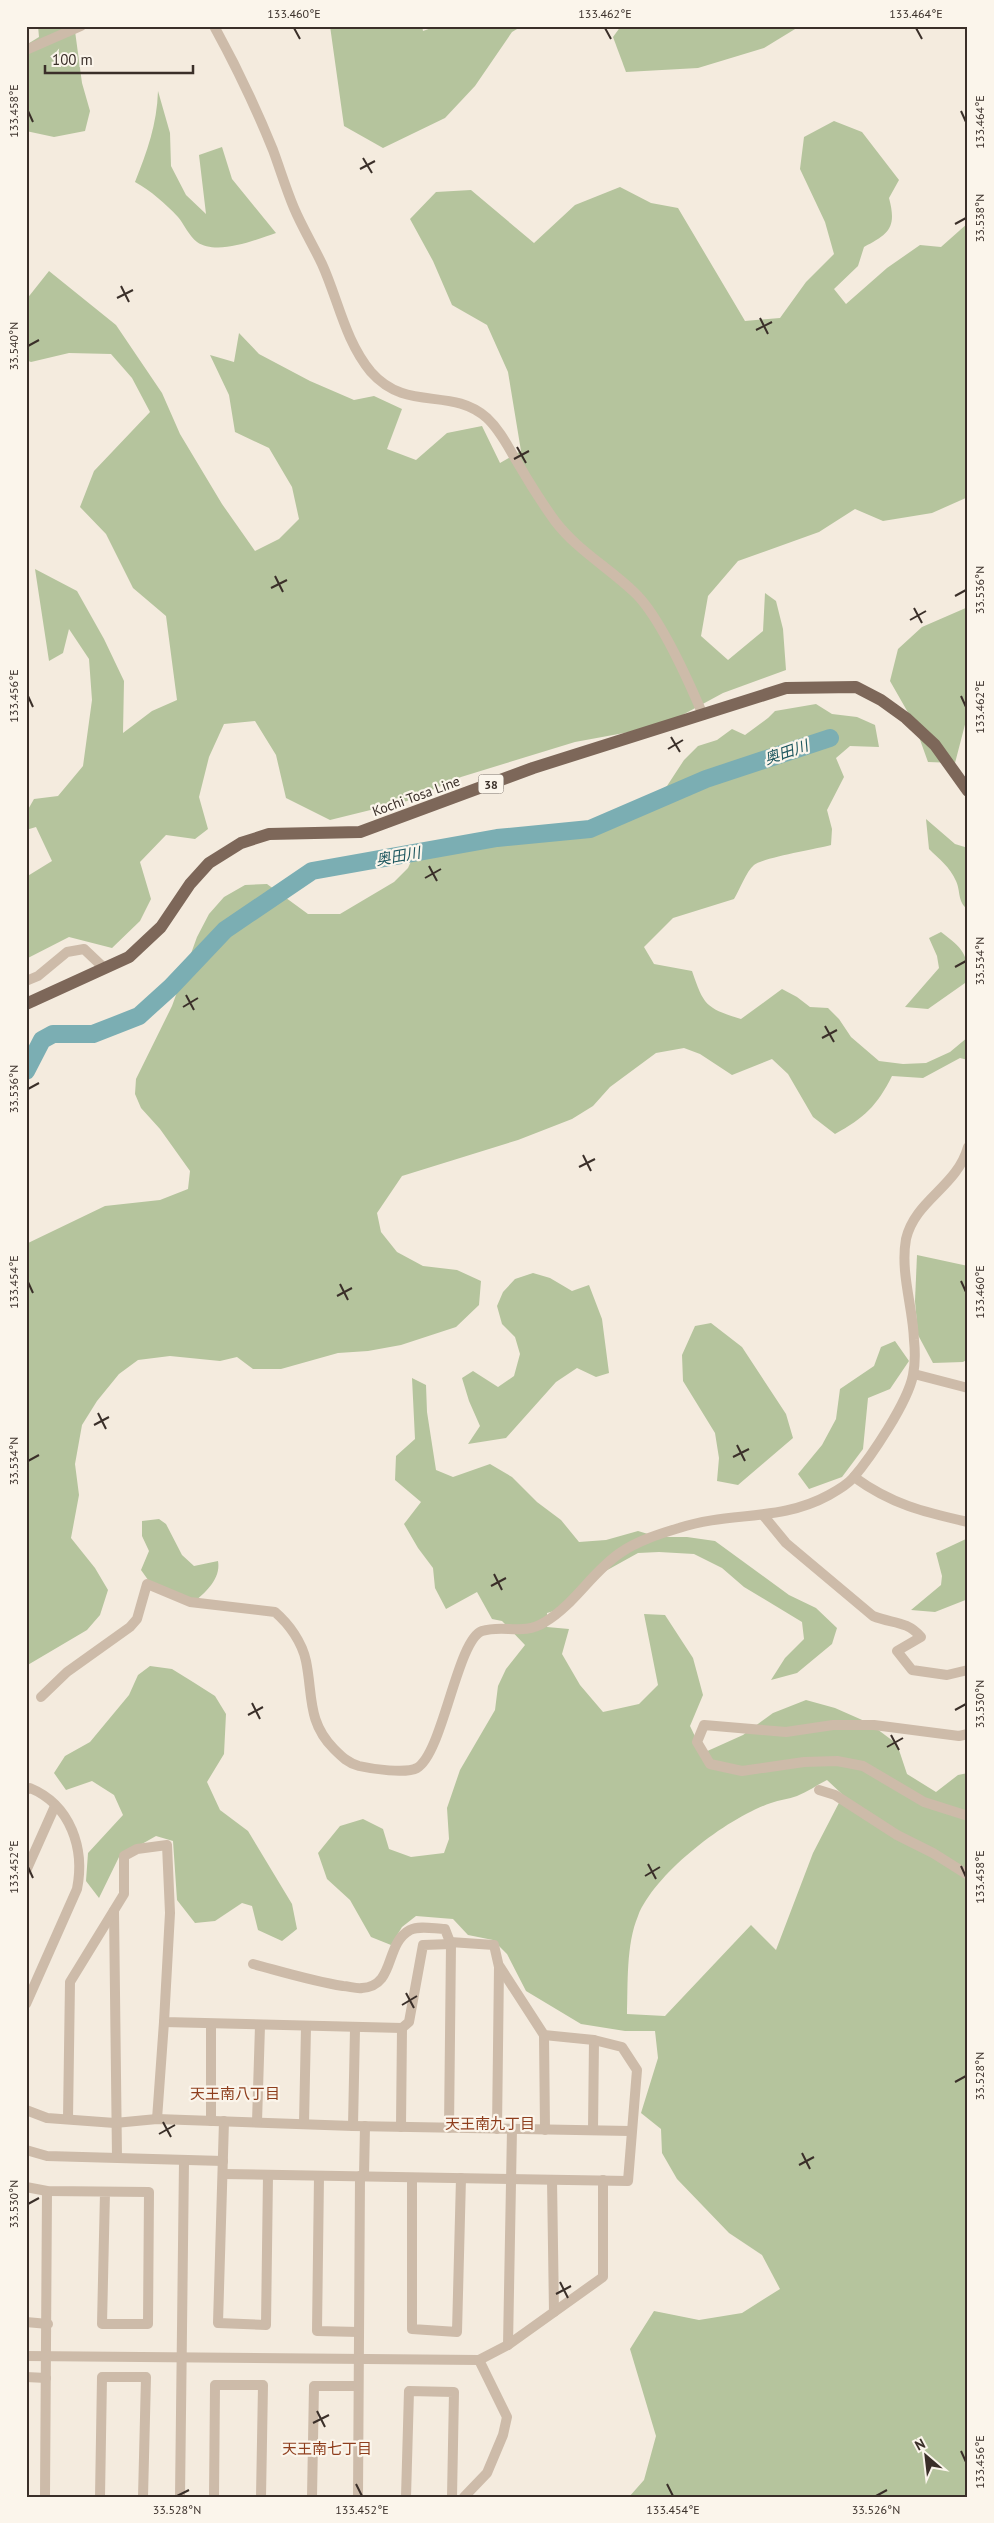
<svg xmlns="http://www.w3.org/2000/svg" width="994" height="2523" viewBox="0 0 994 2523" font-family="'PT Sans','Noto Sans JP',sans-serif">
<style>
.green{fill:#b5c49d;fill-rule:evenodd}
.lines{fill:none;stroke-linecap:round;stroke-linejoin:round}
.river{stroke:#7baeb3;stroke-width:18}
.street{stroke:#cdbba9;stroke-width:10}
.primary{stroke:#7d6759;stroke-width:12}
.ticks{fill:none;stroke:#3a2f29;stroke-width:2}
.labels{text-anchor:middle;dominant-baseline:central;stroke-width:4.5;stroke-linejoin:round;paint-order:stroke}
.shield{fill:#fbf5eb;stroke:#746a63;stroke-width:1}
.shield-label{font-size:12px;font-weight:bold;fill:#3a2f29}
.street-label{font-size:14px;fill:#3a2f29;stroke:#fbf5eb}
.water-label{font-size:15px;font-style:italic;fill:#1c565e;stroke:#fbf5eb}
.neighbourhood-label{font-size:15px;fill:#8e3e1d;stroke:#fbf5eb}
.neatline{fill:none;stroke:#3a2f29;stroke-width:2}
.ticks-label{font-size:12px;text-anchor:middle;fill:#3a2f29}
</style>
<rect width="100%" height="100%" fill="#f4ebde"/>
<g class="green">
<path d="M38 26H84L75 31 82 83 90 111 85 131 54 137 26 131V45L39 37Z"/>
<path d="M330 26H422L423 31 437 26H522L512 32 475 86 445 118 383 148 344 126Z"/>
<path d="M621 26H800L764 48 698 68 626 72 613 37Z"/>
<path d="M158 91 170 133 171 166 186 195 206 214 199 155 222 147 232 179 276 233C255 240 217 256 197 242 189 236 184 224 178 217 165 203 151 191 135 182 147 152 157 124 158 91Z"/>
<path d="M834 121 862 132 899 180 889 198C897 228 889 234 864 247L858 266 834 289 846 304 887 268 920 245 941 247 968 223V497L932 513 883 521 855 509 819 532 738 561 708 596 701 636 728 660 763 631 765 593 776 601 783 629 786 670 723 693 662 726 575 742 461 777 407 801 330 820 286 798 276 755 255 721 224 724 209 757 199 797 208 829 195 839 166 835 140 862 151 899 140 921 112 948 69 937 26 959V877L52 861 36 827 26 830V813L34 799 58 796 83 766 92 700 89 659 69 629 63 653 49 661 35 569 77 591 104 639 124 681 123 733 152 711 177 700 166 616 133 588 106 534 80 507 94 471 150 412 132 378 111 354 69 353 31 362 26 360V300L49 271 116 325 162 393 180 434 222 504 255 551 279 539 299 519 292 487 269 448 235 432 229 395 210 355 234 362 239 333 259 354 310 381 354 400 374 396 402 409 387 449 416 460 447 433 482 426 500 463 521 451 508 372 487 325 452 305 433 261 410 219 436 192 471 190 534 243 575 205 620 187 651 203 678 208 745 321 780 318 806 282 834 254 825 222 800 169 804 137Z"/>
<path d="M968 607V713L955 763 928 762 914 723 890 681 898 649 922 627Z"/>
<path d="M816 704 832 714 857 717 875 725 879 747 850 746 836 758 844 777 827 810 832 829 831 845C816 849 762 858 754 865 746 872 740 889 734 899L673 918 644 947 654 964 692 971C704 1006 706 1008 741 1019L782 989 797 997 810 1007 828 1008 839 1019 851 1037 879 1061 903 1064 926 1063 950 1052 968 1037V1060L960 1058 923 1078 892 1076C877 1106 864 1118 835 1134L813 1117 788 1074 772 1059 732 1075 700 1054 684 1048 656 1053 610 1087 593 1106 572 1119 518 1140 402 1176 377 1213 381 1232 397 1252 423 1266 457 1270 481 1281 479 1305 456 1327 401 1345 368 1351 338 1353 281 1369H253L237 1357 220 1361 170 1356 138 1360 119 1374 97 1401 82 1425 75 1464 79 1495 71 1538 95 1568 108 1590 100 1615 87 1630 26 1666V1244L105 1206 160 1200 188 1189 190 1171 160 1129 141 1108 135 1094 136 1079 172 1006 197 937 209 914 224 897 245 885 267 884 308 914H340L394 882 408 868 418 846 456 844 511 836 570 835 613 821 667 786 684 760 698 746 717 740 732 729 745 735 768 718 775 711Z"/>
<path d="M926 819 955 844 968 848V910C957 901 961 892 956 881 950 867 939 859 929 849Z"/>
<path d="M941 932C961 947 972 956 965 983L928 1009 905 1007 939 968 937 956 929 938Z"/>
<path d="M917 1255 968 1266V1359L963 1362 933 1363 918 1335 915 1301Z"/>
<path d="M533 1273 550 1278 572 1291 589 1285 602 1319 609 1373 596 1377 577 1368 556 1382 506 1438 468 1444 480 1426 469 1401 462 1378 473 1371 498 1387 514 1376 520 1354 515 1337 502 1324 497 1306 503 1292 515 1279Z"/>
<path d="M711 1323 742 1347 786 1414 793 1438 738 1485 717 1481 719 1458 715 1433 683 1381 682 1355 695 1326Z"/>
<path d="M895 1341 909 1361 890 1389 868 1398 863 1449 842 1477 809 1489 798 1474 822 1445 836 1419 840 1389 874 1366 881 1347Z"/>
<path d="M412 1378 426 1385 427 1412 436 1470 453 1477 490 1464 512 1477 537 1502 561 1520 579 1542 606 1540 638 1531 658 1537H687L715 1541 789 1595 816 1608 837 1628 832 1644 797 1673 771 1680 785 1658 804 1639 802 1622 744 1587 722 1568 694 1554 659 1552 638 1553 593 1578 571 1606 547 1613V1627L569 1629 562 1654 580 1685 603 1712 639 1704 658 1685 644 1614 665 1615 693 1658 703 1695 690 1726 703 1753 743 1735 773 1713 806 1700 835 1708 869 1723 897 1744 907 1774 936 1792 958 1775 968 1773V2497H629L644 2480 656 2436 630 2349 654 2311 699 2320 742 2313 780 2289 762 2255 729 2233 677 2179 662 2153 661 2129 641 2113 658 2058 655 2031H625L581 2024 526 1991 507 1954 493 1940 468 1935 453 1919 416 1916 402 1927 391 1945 371 1937 350 1900 327 1879 318 1853 340 1826 363 1819 383 1829 389 1849 411 1857 444 1853 449 1839 447 1808 460 1770 495 1710 498 1686 506 1669 525 1645 502 1621 492 1619 477 1592 446 1609 435 1588 433 1568 418 1548 404 1524 421 1502 395 1480 396 1456 415 1439ZM827 1780 843 1795 813 1853 776 1950 751 1925 665 2016 627 2014C628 1985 626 1944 638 1916 655 1873 727 1818 771 1803 779 1800 789 1799 797 1796 807 1792 817 1785 827 1780Z"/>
<path d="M159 1519 166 1524 182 1555 194 1566 218 1561C221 1579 206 1592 193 1603L151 1584 141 1570 149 1551 142 1536V1521Z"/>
<path d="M968 1538V1599L935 1612 911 1610 941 1585 942 1576 936 1553Z"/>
<path d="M150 1666 172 1669 193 1682 215 1696 226 1714 224 1754 207 1782 220 1810 248 1831 292 1904 297 1929 282 1941 258 1930 252 1906 242 1903 215 1921 195 1923 177 1900 173 1841 156 1836 119 1857 99 1898 86 1881 88 1853 123 1815 114 1795 92 1781 66 1790 54 1773 65 1756 90 1742 129 1695 138 1675Z"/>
</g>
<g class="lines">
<path class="river" d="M26 1071 42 1040 53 1034H93L139 1016 171 987 225 930 312 871 497 838 590 829 706 779 830 738"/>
<g class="street">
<path d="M214 26C236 66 256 108 273 150 280 169 286 189 294 208 302 227 313 245 322 264 338 299 345 341 371 372 407 413 451 386 487 418 501 431 509 449 519 465 530 484 542 503 555 521 576 549 609 568 634 592 659 615 689 682 703 715"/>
<path d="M26 50 81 26"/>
<path d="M26 981 38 976 67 952 84 949 103 967"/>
<path d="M914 1374 968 1388"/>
<path d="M854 1477C891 1504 923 1512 968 1522"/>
<path d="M763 1515 786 1543 873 1616C893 1624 906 1620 921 1637L897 1651 912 1670 947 1675 968 1670"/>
<path d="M41 1697 67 1672 130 1627 137 1619 147 1584 190 1602 275 1612C289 1624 302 1642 306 1661 313 1695 307 1722 334 1749 342 1757 348 1763 359 1766 372 1769 406 1774 417 1768 443 1753 457 1640 482 1631 504 1624 523 1636 545 1622 574 1605 592 1572 620 1553 637 1541 659 1534 679 1528 731 1511 780 1522 829 1495 838 1490 847 1485 853 1478 871 1457 908 1402 913 1375 915 1365 915 1350 914 1340 913 1307 900 1273 906 1239 915 1200 957 1187 968 1147"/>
<path d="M968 1734 959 1736 874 1725H833L786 1732 704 1725 697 1742 710 1764 742 1771 804 1762 837 1761 863 1766 924 1802 968 1816"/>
<path d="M26 1790 30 1788C71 1805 85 1849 77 1889L26 2004"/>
<path d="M819 1790 835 1795 897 1835 933 1853 968 1875"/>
<path d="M26 1871 55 1806"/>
<path d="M114 1911 117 2157"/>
<path d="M253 1964C283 1972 312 1981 343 1986 349 1986 356 1989 362 1988 396 1986 384 1944 410 1930 420 1925 435 1929 445 1929L450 1942"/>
<path d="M211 2024V2121"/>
<path d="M544 2035 545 2130"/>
<path d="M26 2110 47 2118 115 2123 157 2119 353 2126 630 2131"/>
<path d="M68 2119 70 1982 124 1894V1856L137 1849 167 1845 170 1913 164 2022 402 2028 409 2022 423 1945 451 1944 450 1942 494 1945 499 1967 497 2129"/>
<path d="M157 2119 164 2022"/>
<path d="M224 2121 218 2323 266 2325 268 2175"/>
<path d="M257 2122 260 2026"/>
<path d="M304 2124 306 2027"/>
<path d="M353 2126 355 2029"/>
<path d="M401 2127 402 2028"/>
<path d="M449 2128 451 1944"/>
<path d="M593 2130 594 2040"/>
<path d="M26 2150 47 2156 223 2161"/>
<path d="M223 2174 628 2181 637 2070 622 2047 594 2040 544 2035 500 1967"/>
<path d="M319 2176 317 2331 359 2332"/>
<path d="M364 2176 365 2126"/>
<path d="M412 2178V2329L457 2332 461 2178"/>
<path d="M552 2180 554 2312"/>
<path d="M26 2187 47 2191 149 2192 148 2324H102L105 2192"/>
<path d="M26 2322 48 2324"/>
<path d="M508 2345 512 2129"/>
<path d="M26 2356 479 2360 508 2345 603 2277V2180"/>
<path d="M26 2377 46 2378"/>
<path d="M45 2497 47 2191"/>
<path d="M100 2497 102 2377H146L143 2497"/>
<path d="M180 2497 184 2161"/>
<path d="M214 2497 215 2385H263L261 2497"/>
<path d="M312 2497 314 2386H358"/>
<path d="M358 2497 360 2176"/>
<path d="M406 2497 409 2391 454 2392 452 2497"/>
<path d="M464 2497 487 2473 503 2435 507 2417 479 2360"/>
</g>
<path class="primary" d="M26 1004 129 957 161 927 190 884 209 863 241 843 269 834 360 832 533 768 786 688 856 687 881 700 906 718 935 745 968 791"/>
</g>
<path class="ticks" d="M294 28 300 39M605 28 611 39M916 28 922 39M28 111 33 122M961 111 966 122M363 158 372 173M360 169 375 161M955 224 966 218M121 286 129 302M117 298 133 290M760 318 768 334M756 330 772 322M28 346 39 340M517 447 526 463M514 459 529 451M275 576 283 592M271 588 287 580M955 596 966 590M914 608 922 623M910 620 926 611M28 696 33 707M961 696 966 707M671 737 680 752M668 749 683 740M429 866 437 881M425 878 441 869M955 967 966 961M186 995 194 1010M183 1007 198 998M825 1026 834 1042M822 1038 837 1030M28 1089 39 1083M583 1155 591 1171M579 1167 595 1159M961 1281 966 1292M28 1282 33 1293M340 1284 348 1300M337 1296 352 1288M98 1413 106 1429M94 1425 109 1417M737 1445 745 1461M733 1457 749 1449M28 1461 39 1455M494 1574 502 1590M491 1586 506 1578M252 1703 260 1719M955 1710 966 1704M248 1715 263 1707M891 1735 899 1750M887 1747 903 1738M648 1864 656 1879M961 1866 966 1877M28 1867 33 1878M645 1876 660 1867M406 1993 414 2008M402 2005 417 1996M955 2082 966 2076M163 2122 171 2137M159 2134 175 2125M802 2153 810 2169M799 2165 814 2157M28 2204 39 2198M560 2282 568 2298M556 2294 571 2286M317 2411 325 2427M313 2423 329 2415M961 2451 966 2462M356 2484 362 2496M667 2484 673 2496M177 2496 189 2490M876 2496 887 2490"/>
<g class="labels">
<rect class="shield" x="478.5" y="774.5" width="25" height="19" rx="4"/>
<g class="shield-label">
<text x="491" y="784">38</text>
</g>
<g class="street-label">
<text transform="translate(416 796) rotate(-20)">Kochi Tosa Line</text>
</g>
<g class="water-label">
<text transform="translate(786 752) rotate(-19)">奥田川</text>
<text transform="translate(398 856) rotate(-10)">奥田川</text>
</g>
<g class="neighbourhood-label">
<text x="235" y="2093">天王南八丁目</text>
<text x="490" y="2123">天王南九丁目</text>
<text x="327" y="2448">天王南七丁目</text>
</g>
</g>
<rect width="994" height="2523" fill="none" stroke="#fbf5eb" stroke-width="55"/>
<g transform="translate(926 2456) rotate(332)" stroke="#fbf5eb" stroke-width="4" paint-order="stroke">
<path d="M0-4L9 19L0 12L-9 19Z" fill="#3a2f29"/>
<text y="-8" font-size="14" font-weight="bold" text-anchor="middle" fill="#3a2f29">N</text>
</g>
<path d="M45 65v8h148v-8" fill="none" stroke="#3a2f29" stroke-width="2.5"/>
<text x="52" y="65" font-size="15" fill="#3a2f29" stroke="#fbf5eb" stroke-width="4" paint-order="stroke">100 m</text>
<rect x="28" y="28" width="938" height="2468" class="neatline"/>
<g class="ticks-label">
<text x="294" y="18">133.460°E</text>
<text x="605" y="18">133.462°E</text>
<text x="916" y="18">133.464°E</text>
<text transform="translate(14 111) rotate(-90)" y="4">133.458°E</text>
<text transform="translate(980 122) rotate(-90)" y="4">133.464°E</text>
<text transform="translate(980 218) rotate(-90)" y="4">33.538°N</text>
<text transform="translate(14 346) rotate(-90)" y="4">33.540°N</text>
<text transform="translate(980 590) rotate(-90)" y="4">33.536°N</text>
<text transform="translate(14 696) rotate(-90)" y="4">133.456°E</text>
<text transform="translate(980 707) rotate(-90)" y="4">133.462°E</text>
<text transform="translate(980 961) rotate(-90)" y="4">33.534°N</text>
<text transform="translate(14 1089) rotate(-90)" y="4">33.536°N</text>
<text transform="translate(14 1282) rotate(-90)" y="4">133.454°E</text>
<text transform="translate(980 1292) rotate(-90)" y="4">133.460°E</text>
<text transform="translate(14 1461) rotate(-90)" y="4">33.534°N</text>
<text transform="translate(980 1704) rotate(-90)" y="4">33.530°N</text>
<text transform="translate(14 1867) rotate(-90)" y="4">133.452°E</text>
<text transform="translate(980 1877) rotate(-90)" y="4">133.458°E</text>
<text transform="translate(980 2076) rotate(-90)" y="4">33.528°N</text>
<text transform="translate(14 2204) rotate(-90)" y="4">33.530°N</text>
<text transform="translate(980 2462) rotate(-90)" y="4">133.456°E</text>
<text x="177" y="2514">33.528°N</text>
<text x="362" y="2514">133.452°E</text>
<text x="673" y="2514">133.454°E</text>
<text x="876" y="2514">33.526°N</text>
</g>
</svg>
